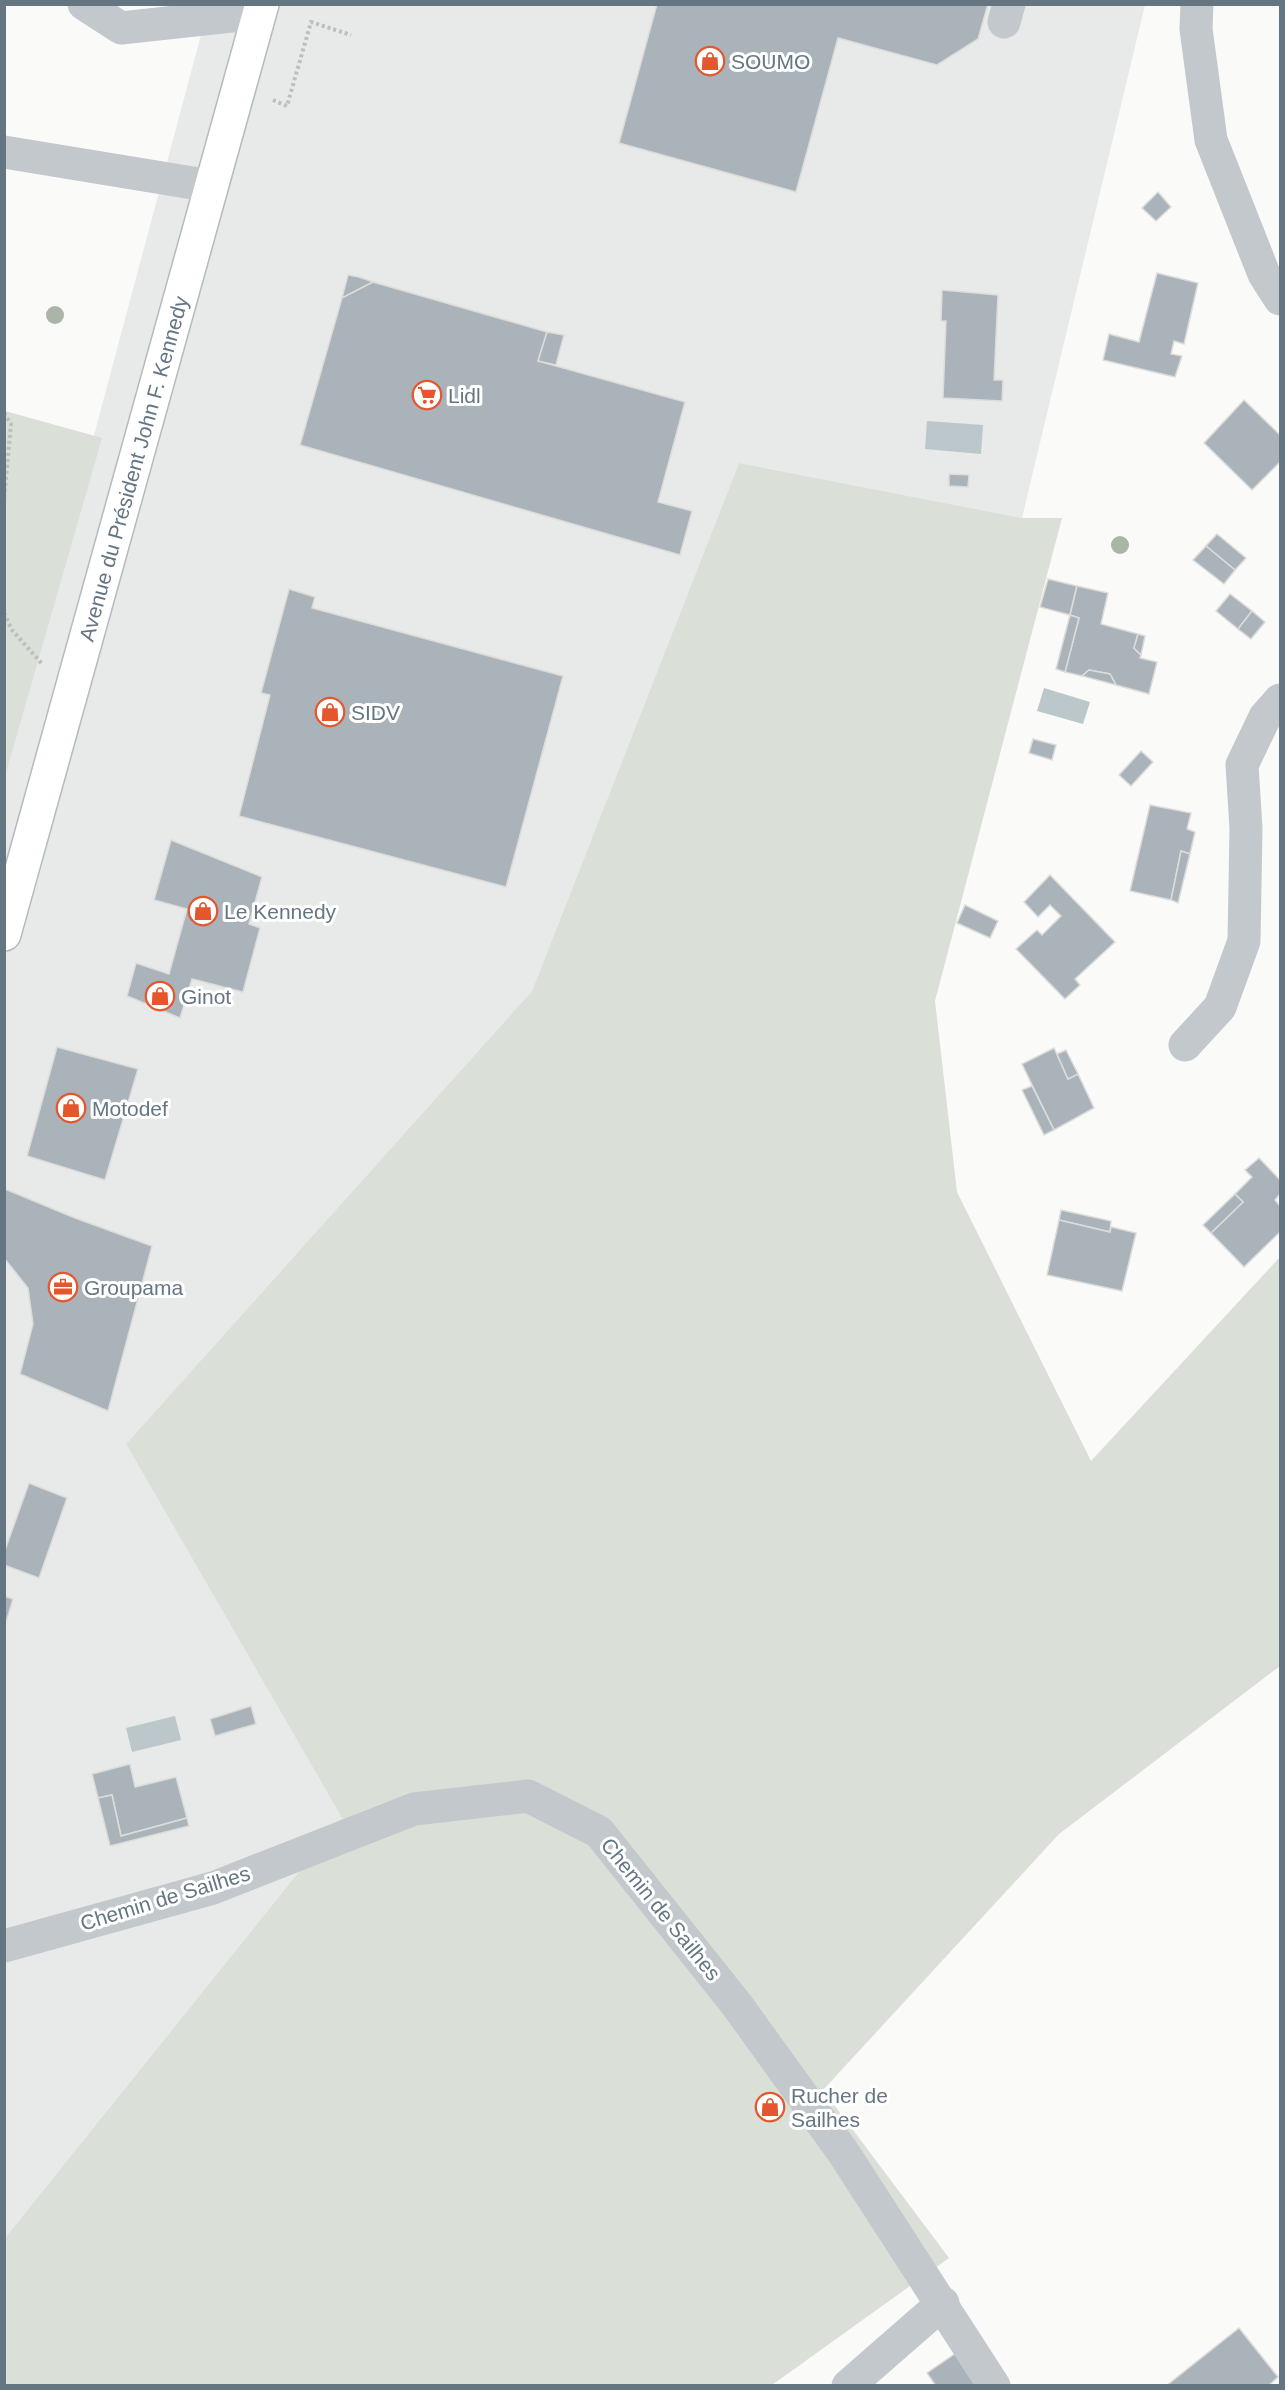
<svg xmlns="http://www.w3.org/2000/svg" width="1285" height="2390" viewBox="0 0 1285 2390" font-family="Arial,sans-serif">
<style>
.built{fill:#e8e9e9}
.green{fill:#dadfd7}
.water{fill:#bbc7cb}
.building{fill:#aab3b9;stroke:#dcdcda;stroke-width:1.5}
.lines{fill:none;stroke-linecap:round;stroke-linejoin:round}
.major-casing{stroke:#b5babe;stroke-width:36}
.path{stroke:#bbbfc2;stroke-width:4;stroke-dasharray:3 3;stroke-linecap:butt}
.minor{stroke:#c3c8cc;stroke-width:33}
.major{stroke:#fff;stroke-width:33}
.tree{fill:#aab4a7}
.labels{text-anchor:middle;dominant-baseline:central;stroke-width:6;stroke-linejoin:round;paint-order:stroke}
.poi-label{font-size:21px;fill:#657683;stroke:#fff;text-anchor:start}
.street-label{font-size:21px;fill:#657683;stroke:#fff}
</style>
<rect width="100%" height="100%" fill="#fafaf8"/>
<path class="built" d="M209 5H1145L1022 518 739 463 532 991 126 1444 342 1818 5 2238V768Z"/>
<g class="green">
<path d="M5 411 102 438 5 776 4 411Z"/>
<path d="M739 463 1022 518H1062L935 1001 957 1192 1091 1461 1280 1257V1666L1059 1834 823 2090 949 2258 772 2385 5 2386V2238L342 1818 126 1444 532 991Z"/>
</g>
<g class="water">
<path d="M927 421 983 425 981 454 925 449Z"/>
<path d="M1044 688 1090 702 1083 724 1037 711Z"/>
<path d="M175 1716 181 1740 132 1752 126 1728Z"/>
</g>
<g class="building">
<path d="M657 4H988L978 39 937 65 838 38 796 192 619 143Z"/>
<path d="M1158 192 1171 207 1156 221 1142 208Z"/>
<path d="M1157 273 1198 283 1184 344 1174 341 1171 354 1182 356 1175 377 1103 360 1109 334 1139 342Z"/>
<path d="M348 275 359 277 373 282 342 298Z"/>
<path d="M373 282 547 332 538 361 685 402 658 502 692 511 680 555 300 445 342 298Z"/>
<path d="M942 290 998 295 994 380H1003L1002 401 943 398 946 321H941Z"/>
<path d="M547 332 564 335 556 365 538 361Z"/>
<path d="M1244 400 1280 435V462L1252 490 1204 443Z"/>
<path d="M949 474 969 475 968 487 949 486Z"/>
<path d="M1217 534 1246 558 1235 570 1206 546Z"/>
<path d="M1206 546 1235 570 1224 584 1193 560Z"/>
<path d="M1048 579 1077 586 1070 615 1040 607Z"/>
<path d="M1077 586 1108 593 1101 624 1138 634 1134 648 1141 655 1140 658 1157 662 1149 694 1116 685 1110 674 1089 670 1082 676 1065 672 1079 618 1070 615Z"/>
<path d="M289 589 315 597 312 608 563 676 506 887 239 816 270 695 261 693Z"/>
<path d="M1230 594 1252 611 1238 629 1216 611Z"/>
<path d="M1252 611 1265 622 1251 639 1238 629Z"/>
<path d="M1070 615 1079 618 1065 672 1056 669Z"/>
<path d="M1138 634 1145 636 1141 655 1134 648Z"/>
<path d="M1089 670 1110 674 1116 685 1082 676Z"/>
<path d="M1033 739 1056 745 1052 760 1029 753Z"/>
<path d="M1141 751 1153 762 1131 786 1119 775Z"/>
<path d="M1150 805 1191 813 1187 829 1195 832 1190 854 1181 851 1171 900 1130 891Z"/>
<path d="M171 840 262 877 249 924 260 928 243 992 192 979 180 1018 127 996 136 963 169 974 187 909 154 900Z"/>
<path d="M1181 851 1190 854 1178 903 1171 900Z"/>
<path d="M1050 875 1115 942 1075 979 1080 985 1065 999 1016 949 1037 930 1042 935 1061 916 1050 905 1038 917 1024 902Z"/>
<path d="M965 905 998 921 990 938 957 923Z"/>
<path d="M57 1047 138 1069 105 1180 27 1156Z"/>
<path d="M1054 1048 1068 1079 1078 1074 1094 1108 1054 1130 1022 1064Z"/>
<path d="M1066 1050 1078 1074 1068 1079 1057 1054Z"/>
<path d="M1032 1086 1054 1130 1044 1135 1022 1090Z"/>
<path d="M1259 1158 1280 1180V1194L1275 1200 1280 1206V1232L1244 1267 1211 1233 1243 1202 1235 1194 1252 1177 1245 1170Z"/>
<path d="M5 1189 75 1218 152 1246 108 1411 20 1374 33 1324 28 1288 4 1258Z"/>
<path d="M1235 1194 1243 1202 1211 1233 1203 1225Z"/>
<path d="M1061 1210 1111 1221 1110 1232 1059 1220Z"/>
<path d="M1059 1220 1110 1232 1111 1227 1136 1233 1122 1291 1047 1275Z"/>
<path d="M29 1483 67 1498 39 1578 4 1565V1553Z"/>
<path d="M4 1596 13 1599 4 1629Z"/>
<path d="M251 1706 256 1724 215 1736 210 1719Z"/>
<path d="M130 1764 135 1787 176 1777 187 1818 121 1836 112 1795 98 1798 92 1774Z"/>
<path d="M112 1795 121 1836 187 1818 189 1826 110 1846 98 1798Z"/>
<path d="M1239 2328 1278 2377 1268 2386H1166Z"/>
<path d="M959 2351 981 2386H936L927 2373Z"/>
</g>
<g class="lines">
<g class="major-casing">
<g id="major">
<path id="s1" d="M4 934 262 4"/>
</g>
</g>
<g class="path">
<path d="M273 100 287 106 311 22 351 35"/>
<path d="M4 413 11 424 4 500"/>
<path d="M4 613 12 630 43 665"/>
</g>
<g class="minor">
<path d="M84 4 121 28 259 13"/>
<path d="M1197 4 1196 29 1211 140 1264 274 1280 299"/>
<path d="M1004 22 1009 4"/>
<path d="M4 152 211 186"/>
<path d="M1185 1045 1220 1007 1244 941 1246 828 1242 765 1265 717 1280 700"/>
<path d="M4 1946 213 1888 414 1809 528 1796 599 1832 737 2005 843 2152 994 2386"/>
<path d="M848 2386 943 2303"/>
</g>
<use href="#major" class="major"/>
</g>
<g class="tree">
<circle cx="55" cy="315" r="9"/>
<circle cx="1120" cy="545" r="9"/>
</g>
<defs>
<g id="shop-ring" transform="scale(1.5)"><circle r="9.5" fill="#fff" stroke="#e4572e" stroke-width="1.5"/><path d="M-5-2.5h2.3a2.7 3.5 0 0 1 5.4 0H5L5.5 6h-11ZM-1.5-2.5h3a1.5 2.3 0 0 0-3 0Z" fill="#e4572e"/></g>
<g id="supermarket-ring" transform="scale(1.5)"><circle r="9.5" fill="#fff" stroke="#e4572e" stroke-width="1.5"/><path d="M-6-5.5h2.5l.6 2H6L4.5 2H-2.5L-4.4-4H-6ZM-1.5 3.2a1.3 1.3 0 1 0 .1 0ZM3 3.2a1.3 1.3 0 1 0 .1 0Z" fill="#e4572e"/></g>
<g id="office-ring" transform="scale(1.5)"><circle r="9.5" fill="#fff" stroke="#e4572e" stroke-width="1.5"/><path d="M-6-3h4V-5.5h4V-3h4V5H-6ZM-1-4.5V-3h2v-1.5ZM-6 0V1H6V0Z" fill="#e4572e"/></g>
</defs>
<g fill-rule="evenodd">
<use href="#shop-ring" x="710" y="61"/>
<use href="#supermarket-ring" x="427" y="395"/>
<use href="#shop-ring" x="330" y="712"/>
<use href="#shop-ring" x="203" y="911"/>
<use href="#shop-ring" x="160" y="996"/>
<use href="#shop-ring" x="71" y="1108"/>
<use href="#office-ring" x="63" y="1287"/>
<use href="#shop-ring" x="770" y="2107"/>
</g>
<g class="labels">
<g class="poi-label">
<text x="731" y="61">SOUMO</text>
<text x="448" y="395">Lidl</text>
<text x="351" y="712">SIDV</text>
<text x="224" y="911">Le Kennedy</text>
<text x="181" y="996">Ginot</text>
<text x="92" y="1108">Motodef</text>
<text x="84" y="1287">Groupama</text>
<text x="791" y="2095">Rucher de<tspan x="791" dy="24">Sailhes</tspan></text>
</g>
<g class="street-label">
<text stroke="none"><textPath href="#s1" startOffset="483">Avenue du Président John F. Kennedy</textPath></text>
<text transform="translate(165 1898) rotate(-17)">Chemin de Sailhes</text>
<text transform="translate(661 1909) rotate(51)">Chemin de Sailhes</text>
</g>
</g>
<rect width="1285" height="2390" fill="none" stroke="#657683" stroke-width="12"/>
</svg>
